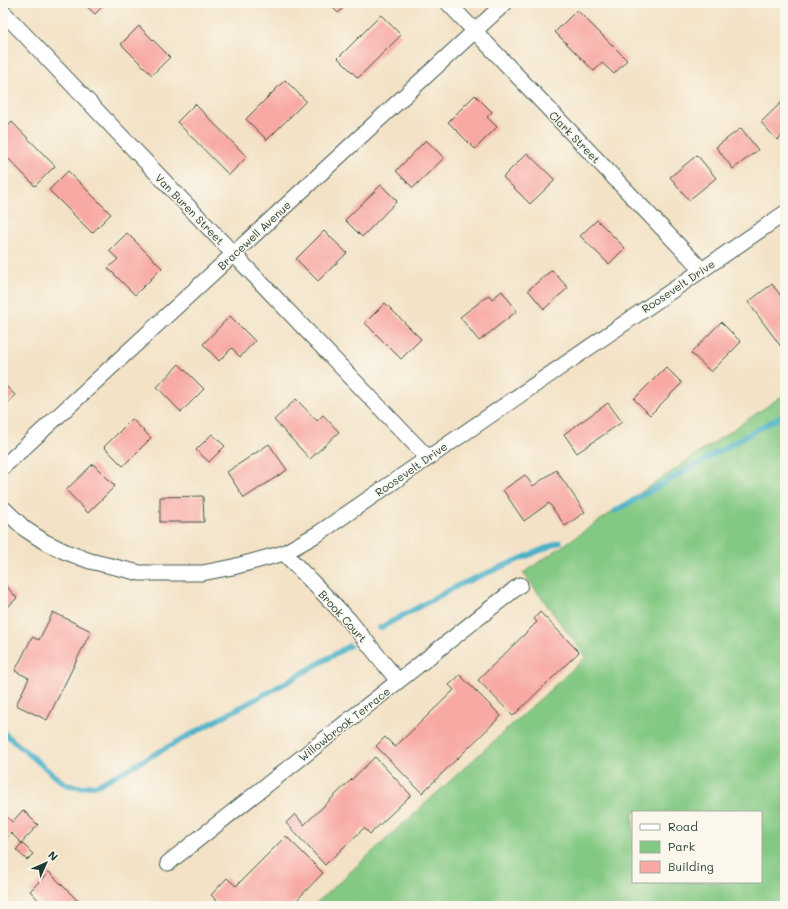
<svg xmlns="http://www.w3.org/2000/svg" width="788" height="909" viewBox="0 0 788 909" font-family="Mali,sans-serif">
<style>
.green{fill:#83c983;stroke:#51835c;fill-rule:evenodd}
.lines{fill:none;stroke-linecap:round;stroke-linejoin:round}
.stream{stroke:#49b1c7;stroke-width:5.5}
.building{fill:#f8a9a4}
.minor-casing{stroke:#3f564a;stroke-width:17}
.minor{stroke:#fff;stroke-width:15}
.labels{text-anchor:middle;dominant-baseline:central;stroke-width:3;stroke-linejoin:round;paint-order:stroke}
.street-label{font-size:11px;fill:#1f3d34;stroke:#fbf7ec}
</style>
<rect width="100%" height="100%" fill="#fbf7ec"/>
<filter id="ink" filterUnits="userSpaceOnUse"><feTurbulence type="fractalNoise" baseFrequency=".025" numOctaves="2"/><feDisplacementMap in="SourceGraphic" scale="8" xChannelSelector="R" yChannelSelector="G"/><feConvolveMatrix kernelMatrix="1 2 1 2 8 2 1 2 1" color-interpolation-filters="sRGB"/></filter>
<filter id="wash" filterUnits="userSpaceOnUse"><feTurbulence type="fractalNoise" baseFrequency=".012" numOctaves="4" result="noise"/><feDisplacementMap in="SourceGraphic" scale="16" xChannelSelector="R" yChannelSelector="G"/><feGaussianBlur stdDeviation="0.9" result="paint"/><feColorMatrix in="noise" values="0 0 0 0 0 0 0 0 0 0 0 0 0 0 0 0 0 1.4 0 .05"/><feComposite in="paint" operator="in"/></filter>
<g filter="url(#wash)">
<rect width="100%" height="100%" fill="#f3e2c6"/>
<path class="green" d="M785 394V906H313L586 657 523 573ZM633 812H761V882H633Z"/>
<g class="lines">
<g class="stream">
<path d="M615 511 785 414"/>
<path d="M380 628 459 585 560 542"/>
<path d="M3 732 57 778 67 785 81 787 98 785 287 682 349 646"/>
</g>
</g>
<g id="blocks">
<g class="building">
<path d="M83 3H106L95 14Z"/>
<path d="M328 3H348L338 13Z"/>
<path d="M577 10 627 60 614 74 602 63 594 71 555 32Z"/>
<path d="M381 15 401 35 358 78 338 58Z"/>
<path d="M139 26 170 57 152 75 121 44Z"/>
<path d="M285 80 306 101 267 140 246 119Z"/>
<path d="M475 95 492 112 487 117 497 127 475 149 448 122Z"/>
<path d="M785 99V133L777 140 761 122Z"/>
<path d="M195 104 247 157 229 175 177 122Z"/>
<path d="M12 122 55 166 35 186 3 153V131Z"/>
<path d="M741 128 758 150 733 169 716 147Z"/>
<path d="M426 140 444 158 413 188 396 171Z"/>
<path d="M527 153 555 180 530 204 503 177Z"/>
<path d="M697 155 716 178 689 200 670 177Z"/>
<path d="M68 171 111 214 92 233 49 190Z"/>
<path d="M381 185 397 201 362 237 345 220Z"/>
<path d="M597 220 625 248 609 264 580 236Z"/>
<path d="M324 231 347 253 318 281 296 259Z"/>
<path d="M127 233 162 268 135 295 108 268 118 259 109 251Z"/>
<path d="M552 270 568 288 544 309 528 290Z"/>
<path d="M772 284 785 301V315L784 316 785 318V352L748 302Z"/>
<path d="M502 291 517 311 479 341 460 317 489 295 492 299Z"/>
<path d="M385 303 421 339 401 359 365 323Z"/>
<path d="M230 316 255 341 240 357 232 348 219 361 203 344Z"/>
<path d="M721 322 741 342 711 372 691 353Z"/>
<path d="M179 364 204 389 181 412 157 387Z"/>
<path d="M666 367 682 383 650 415 634 399Z"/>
<path d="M3 383 15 395 3 408Z"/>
<path d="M296 399 317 421 323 415 339 432 310 459 274 420Z"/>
<path d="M608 403 622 422 577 453 564 434Z"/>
<path d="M132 419 151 438 123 466 104 447Z"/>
<path d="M212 434 225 446 209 462 196 450Z"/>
<path d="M269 444 287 470 244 498 227 472Z"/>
<path d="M93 464 115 486 88 513 66 490Z"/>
<path d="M556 470 585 512 565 526 549 503 524 521 503 490 525 475 533 486Z"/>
<path d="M203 496 204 522H160V497Z"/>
<path d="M3 583 17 598 3 611Z"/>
<path d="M53 612 91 631 47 720 16 705 29 678 15 671 32 637 39 640Z"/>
<path d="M540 612 579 652 513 716 478 680 537 622 534 619Z"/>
<path d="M460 675 501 716 422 793 376 746 385 737 395 747 454 690 449 685Z"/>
<path d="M375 757 411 795 370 834 364 828 325 865 286 823 295 814 304 825Z"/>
<path d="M23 810 38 825 21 843 11 833 3 842V813L12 822Z"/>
<path d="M286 836 323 873 291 906H222L211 895 227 878 236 886Z"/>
<path d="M22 843 33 854 27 860 16 850Z"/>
<path d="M49 872 83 906H44L30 891Z"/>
</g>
</g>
</g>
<g filter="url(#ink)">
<use href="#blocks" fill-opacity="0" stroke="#3f564a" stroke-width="1"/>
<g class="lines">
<g class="minor-casing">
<g id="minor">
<path d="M448 3 702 270"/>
<path d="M3 12 428 458"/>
<path d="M3 467 505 3"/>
<path d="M3 508 25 529 45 542 66 552 90 561 140 573H202L233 567 284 553 319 533 428 458 785 213"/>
<path d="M284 553 349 620 398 681"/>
<path d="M168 863 520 585"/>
</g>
</g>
<use href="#minor" class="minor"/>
</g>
</g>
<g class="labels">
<g class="street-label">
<text transform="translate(575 137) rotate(46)">Clark Street</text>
<text transform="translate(190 209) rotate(46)">Van Buren Street</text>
<text transform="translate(254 235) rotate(-43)">Bracewell Avenue</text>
<text transform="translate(678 286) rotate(-34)">Roosevelt Drive</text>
<text transform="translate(411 469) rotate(-35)">Roosevelt Drive</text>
<text transform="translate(343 616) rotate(48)">Brook Court</text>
<text transform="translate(344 724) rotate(-38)">Willowbrook Terrace</text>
</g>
</g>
<rect width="788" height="909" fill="none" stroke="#fbf7ec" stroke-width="16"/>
<rect x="632" y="811" width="130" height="72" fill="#fbf7ec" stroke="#a3ada2"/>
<rect x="640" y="824" width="20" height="6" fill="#ffffff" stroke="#a3ada2"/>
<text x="668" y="831" font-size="12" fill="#1f3d34">Road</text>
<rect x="640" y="841" width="20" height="12" fill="#83c983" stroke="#a3ada2"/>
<text x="668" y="851" font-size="12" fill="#1f3d34">Park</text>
<rect x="640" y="861" width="20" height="12" fill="#f8a9a4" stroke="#a3ada2"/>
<text x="668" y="871" font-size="12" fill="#1f3d34">Building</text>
<g transform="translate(46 863) rotate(45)" stroke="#fbf7ec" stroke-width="3" paint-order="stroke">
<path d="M0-3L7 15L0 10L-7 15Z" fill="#1f3d34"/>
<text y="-6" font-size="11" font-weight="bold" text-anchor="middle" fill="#1f3d34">N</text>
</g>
</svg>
